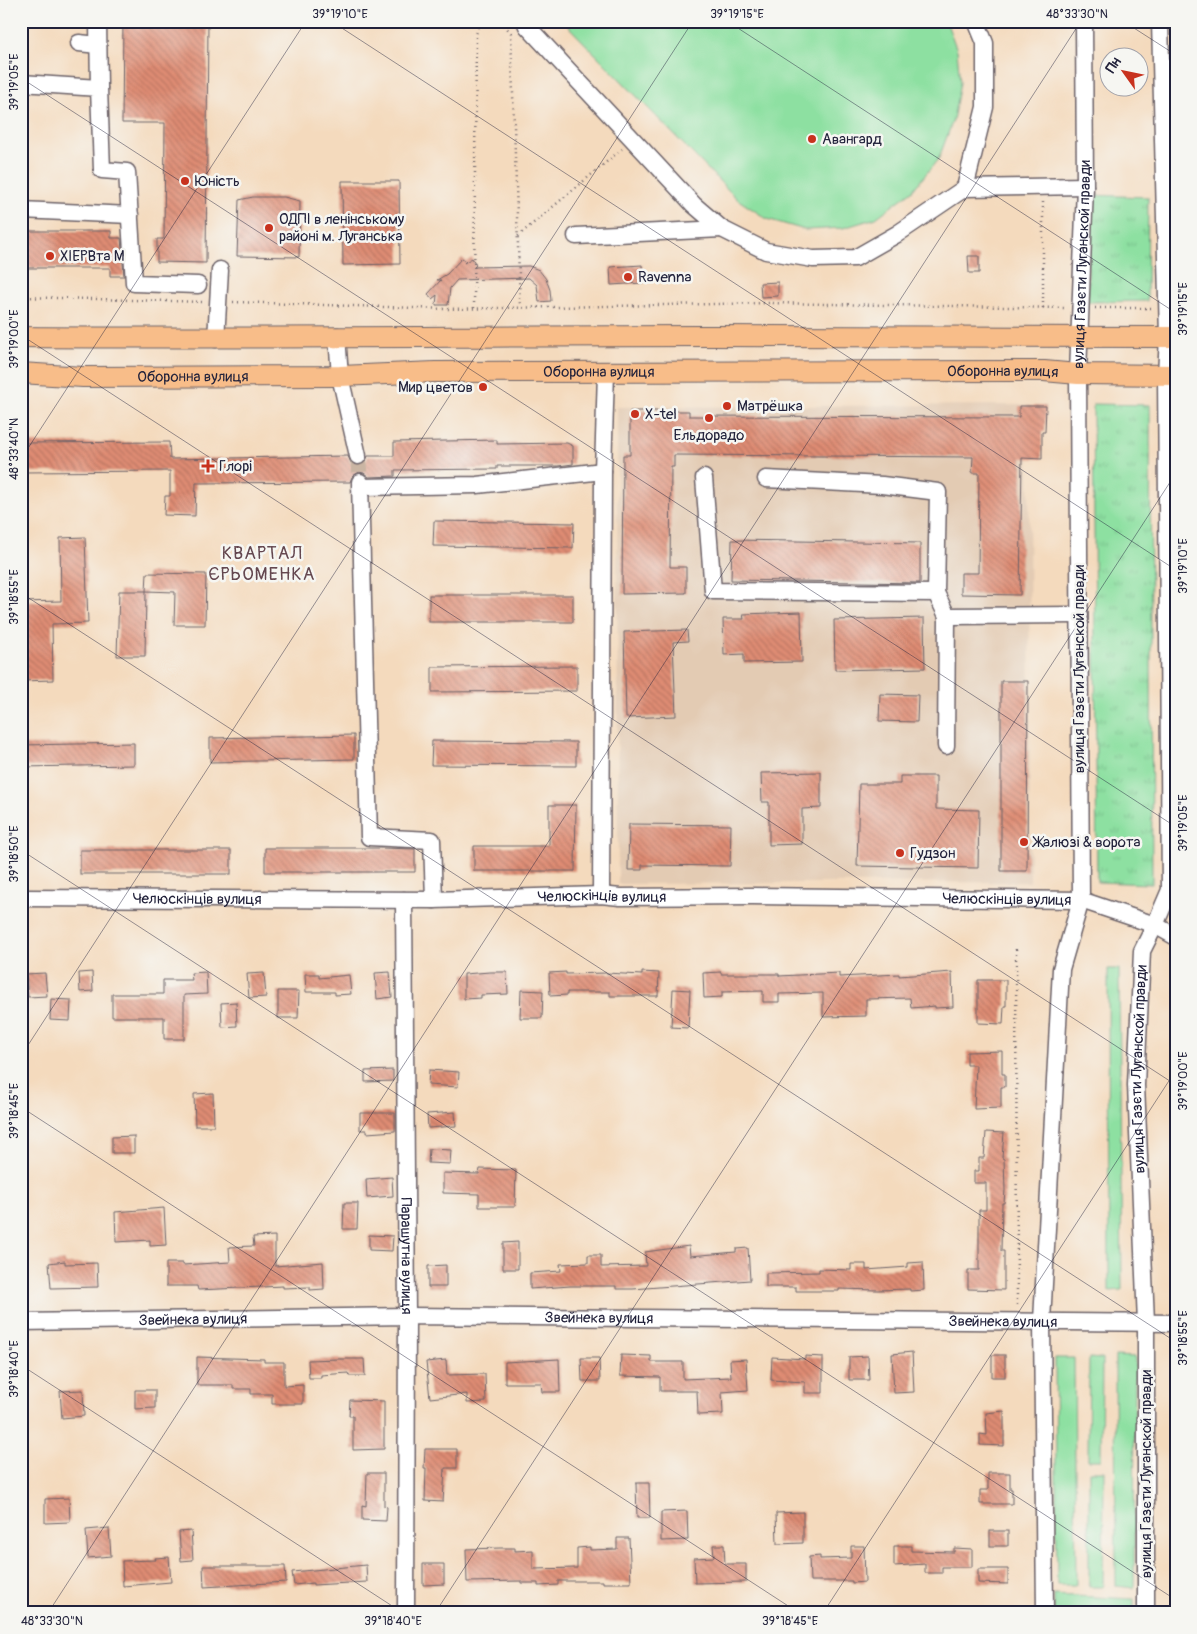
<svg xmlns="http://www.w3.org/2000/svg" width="1197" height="1634" viewBox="0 0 1197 1634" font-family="Pangolin,sans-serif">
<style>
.built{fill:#e3cbb3}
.grass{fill:#8de0a1;stroke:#58816e}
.park{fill:url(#park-tufts);stroke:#58816e}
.building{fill:url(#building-back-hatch)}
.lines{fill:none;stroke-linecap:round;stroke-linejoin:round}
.minor-tunnel{stroke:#cab5a3;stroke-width:16;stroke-dasharray:16 8;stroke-linecap:butt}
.minor-casing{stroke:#6c6268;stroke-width:19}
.major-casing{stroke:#6c6268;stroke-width:22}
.path{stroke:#6c6268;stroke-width:2.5;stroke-dasharray:1 4;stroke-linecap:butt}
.minor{stroke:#fff;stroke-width:16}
.major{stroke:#f8bd89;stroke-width:20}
.ticks{fill:none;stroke:#22223b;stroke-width:1;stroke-opacity:0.45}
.poi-dot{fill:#c8321e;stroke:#f6f6f2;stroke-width:2}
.labels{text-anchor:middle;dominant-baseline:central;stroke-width:5;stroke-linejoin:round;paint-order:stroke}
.poi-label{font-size:15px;fill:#22223b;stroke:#f6f6f2;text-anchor:start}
.street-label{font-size:15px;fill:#22223b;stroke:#f6f6f2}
.quarter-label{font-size:18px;letter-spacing:1px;fill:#64474f;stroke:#f6f6f2}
.neatline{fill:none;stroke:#22223b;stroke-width:2}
.ticks-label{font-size:12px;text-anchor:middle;fill:#22223b}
</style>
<defs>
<pattern id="park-tufts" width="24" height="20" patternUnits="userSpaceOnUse" patternTransform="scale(1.25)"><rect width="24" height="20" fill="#8de0a1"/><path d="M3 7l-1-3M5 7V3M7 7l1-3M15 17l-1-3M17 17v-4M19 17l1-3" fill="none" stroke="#79c08c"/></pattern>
<pattern id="building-back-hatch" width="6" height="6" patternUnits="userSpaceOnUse" patternTransform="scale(1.25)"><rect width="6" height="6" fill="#df8c73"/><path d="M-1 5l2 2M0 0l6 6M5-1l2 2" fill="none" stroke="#b47260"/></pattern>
</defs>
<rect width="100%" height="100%" fill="#f6f6f2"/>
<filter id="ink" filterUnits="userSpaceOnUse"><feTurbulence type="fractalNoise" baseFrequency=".02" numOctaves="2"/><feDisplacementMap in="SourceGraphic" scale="10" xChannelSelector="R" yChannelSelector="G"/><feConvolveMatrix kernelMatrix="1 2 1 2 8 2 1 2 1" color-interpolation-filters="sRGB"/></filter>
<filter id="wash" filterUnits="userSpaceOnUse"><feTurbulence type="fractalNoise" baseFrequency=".0096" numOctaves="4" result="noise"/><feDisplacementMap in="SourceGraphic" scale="20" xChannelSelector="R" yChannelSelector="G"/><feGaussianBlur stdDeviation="1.12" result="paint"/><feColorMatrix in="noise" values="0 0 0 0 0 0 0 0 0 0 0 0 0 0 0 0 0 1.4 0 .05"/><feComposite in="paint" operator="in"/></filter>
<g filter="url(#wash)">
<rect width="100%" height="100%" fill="#f4dabd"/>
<path class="built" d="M1029 405 1030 882 618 884 617 407Z"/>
<g class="grass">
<path d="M563 21H946L957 50 960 83 953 120 939 158 912 191 876 218 843 228 805 230 767 219 737 199Z"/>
<path d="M1108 969H1119L1122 1290 1109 1291Z"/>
<path d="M1115 1356 1135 1357 1134 1588 1116 1586Z"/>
<path d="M1055 1358H1074L1076 1585H1057Z"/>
<path d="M1089 1358 1102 1359 1101 1460H1088Z"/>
<path d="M1089 1471H1104L1103 1587H1089Z"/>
<path d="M1054 1595 1134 1599V1613H1054Z"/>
</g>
<g class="park">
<path d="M1088 195 1148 197 1147 301 1088 302Z"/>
<path d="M1093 404 1150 405 1152 884 1097 882Z"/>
</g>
<g id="blocks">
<g class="building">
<path d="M123 21H208L206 263 157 262V239H164L165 123H122Z"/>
<path d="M342 181H399L400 264 343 265Z"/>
<path d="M253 197H284L300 201 299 257 237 256 239 200Z"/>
<path d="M21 231H111V238H121L124 276H110V268H21Z"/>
<path d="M968 256H979V273H969Z"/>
<path d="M462 258 466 261 464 263 472 258 476 265 474 267 529 266 539 270 546 279 550 290 551 301 539 302 537 285 529 278 457 280 450 288 448 305H436L437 295 432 299 428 294 441 280H437L447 274Z"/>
<path d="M642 265 643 283 611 285 610 267Z"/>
<path d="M778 282V296L761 297 760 283Z"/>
<path d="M1019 406H1046L1045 432H1042V459L1022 458 1020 595 961 594V573H978L979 473H972L973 457 674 455V467H671L670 567H686V593L622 594 623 455H630V411H689V416L1019 417Z"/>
<path d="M497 440V444L567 443 573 446V464L558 466H497V469L395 470V476L369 477 364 473 359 472 352 477 350 482 196 483 195 516 164 515 165 496H170V471L21 472V443L169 442 170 459 348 456 351 463 360 466 365 463 368 456H394V442Z"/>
<path d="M434 521 574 523 573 548 433 546Z"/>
<path d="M85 537 88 623 52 624 53 680 21 681V602L61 601 60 538Z"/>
<path d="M732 540 920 543V583L731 580Z"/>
<path d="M147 573 206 574 205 625H174L175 592 146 591Z"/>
<path d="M119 591H146L145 656H117Z"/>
<rect x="429" y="595" width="144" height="27"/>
<path d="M801 612 802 662 744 663V654L724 655 723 619H744L743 614Z"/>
<path d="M924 618 925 668 835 670 834 620Z"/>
<path d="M687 630 688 641 673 642 676 716 626 718 624 632Z"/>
<path d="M577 666V691L432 692V667Z"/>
<path d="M1001 681H1028L1027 871H1001Z"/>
<path d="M880 694 918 695 917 722 879 721Z"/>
<path d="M354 735V759L210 762V738Z"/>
<path d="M432 741 576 742V766L431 765Z"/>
<path d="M134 743V765L21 767V745Z"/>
<path d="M821 772V808L802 809V844L769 845V802H762L761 773Z"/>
<path d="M900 776H936V809L979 810 978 868 857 866 859 784H900Z"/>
<path d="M549 805H576L575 871H474V846H549Z"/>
<path d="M629 824 731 825 730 866 642 865V870H628Z"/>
<path d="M265 848H381L415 849V872H265Z"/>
<rect x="80" y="850" width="151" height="24"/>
<path d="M92 972 93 991 80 992 79 973Z"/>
<path d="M206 972 207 994 184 995V1039H164V1017H112V994H163V980H192L191 973Z"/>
<path d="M390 972 392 997 377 999 375 973Z"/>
<path d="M490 972H507L508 994 481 995V998L464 999V974Z"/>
<path d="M566 972V974L606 973 642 975V972L659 973 658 996H610V992H567V995L550 996 549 973Z"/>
<path d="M721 972V974H779V976L839 973V977L899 974V976L952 972 953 1007 935 1008V1006L911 1008 910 998 866 999V1016L823 1017V993L779 994V1002H763V991L722 992V997L704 998 703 973Z"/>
<path d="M45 973 47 996 28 997 26 974Z"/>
<path d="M264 973 266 997 249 998 247 974Z"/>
<path d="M305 974H319V978L349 975 351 994 335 995V992H306Z"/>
<path d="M978 980H1006V1006H1004L1003 1024 978 1023Z"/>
<path d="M673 989 690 990 688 1028 671 1027Z"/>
<path d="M521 990 543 991 542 1018H520Z"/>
<path d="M278 991H299L298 1018H278Z"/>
<path d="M51 999 71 1000 70 1021 50 1020Z"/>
<path d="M236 1002 237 1026 222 1027 221 1003Z"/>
<path d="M1002 1051V1074H1005V1087H1001V1108L974 1109 976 1065H967V1052Z"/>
<path d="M393 1070V1081L365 1082V1071Z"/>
<path d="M429 1070 459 1072 458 1087 428 1085Z"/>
<path d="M213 1093 214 1126H195L194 1094Z"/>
<path d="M455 1112 456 1126 428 1128 427 1114Z"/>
<path d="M360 1113H395V1131L367 1133V1130H360Z"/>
<path d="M986 1132 1004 1133 1002 1158 1004 1159 1005 1190 1004 1203H1002L1001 1251H1004V1290L968 1289V1270H979V1210H986V1183H974V1171H979V1158H984Z"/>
<path d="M134 1136V1153H112V1137Z"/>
<path d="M429 1149 451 1150 450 1164 428 1163Z"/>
<path d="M480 1169 516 1170 515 1207H479V1194L443 1193V1173L479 1174Z"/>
<path d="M392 1177 393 1196 367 1198 366 1179Z"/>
<path d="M344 1203H358L357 1229H343Z"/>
<path d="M164 1208 166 1245 150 1246V1240L116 1242 115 1212Z"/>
<path d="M369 1235 393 1236 392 1251 369 1250Z"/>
<path d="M275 1236V1266L323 1262 324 1289 310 1290V1287L283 1288V1286L198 1290 197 1286H166V1263H183V1265L230 1262 229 1247 254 1246 253 1237Z"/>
<path d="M518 1242V1269H503V1243Z"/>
<path d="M689 1246 690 1256 736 1252V1249L748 1248 750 1280 633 1289H616V1286H570L530 1289V1273L561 1271 560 1264 588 1263V1255H601V1267L646 1266 645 1252Z"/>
<path d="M65 1261V1264L97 1263 98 1287 51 1288 49 1263Z"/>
<path d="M923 1262 924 1290 910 1291V1289L877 1290 839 1289V1291H796V1287H766V1273L819 1272V1269L851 1270V1264H866V1270L908 1267V1263Z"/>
<path d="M446 1265V1287H428V1266Z"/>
<path d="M912 1352 914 1392 894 1393 892 1354Z"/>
<path d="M621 1355 651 1356V1362H683V1379L731 1377 730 1360 746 1359 748 1390 722 1392 723 1414 698 1415 697 1391H660V1377L620 1376Z"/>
<rect x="992" y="1355" width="13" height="22"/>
<path d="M805 1356 823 1357V1393H805V1382L771 1380 772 1357 805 1359Z"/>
<path d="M868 1356 869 1380H849V1357Z"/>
<path d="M197 1357 264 1359V1362H284V1386L303 1385V1404H272V1394H251V1389H233V1385H197Z"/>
<path d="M581 1358H599L600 1381H582Z"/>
<path d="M339 1359H364L365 1376H349L348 1373 321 1375V1378H309L308 1360Z"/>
<path d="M559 1359 560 1392H542L541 1383H505V1362Z"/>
<path d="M446 1360 447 1375 485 1374 486 1402 467 1403V1394L430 1398 426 1362Z"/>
<path d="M83 1390 84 1416 62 1418 60 1391Z"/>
<path d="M135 1390H155V1408L135 1409Z"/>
<path d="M350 1400 384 1401V1449L353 1450V1416H349Z"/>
<path d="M1004 1411V1446L980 1445V1434L987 1435 986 1413Z"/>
<path d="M425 1449H457V1468H445L443 1502 425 1501 426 1468H424Z"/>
<path d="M367 1473H384V1506L387 1507 386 1521 362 1520V1505L366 1506Z"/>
<path d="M988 1473H1010V1489H1012V1504H980V1490H988Z"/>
<path d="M636 1483H649L650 1518H637Z"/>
<path d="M69 1498 70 1522 45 1523V1499Z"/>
<path d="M687 1511 688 1540 661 1541V1512Z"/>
<path d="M803 1512V1543L777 1544 776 1513Z"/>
<path d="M109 1528 111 1556 88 1558 86 1530Z"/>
<path d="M191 1531 193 1560 181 1561 179 1532Z"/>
<rect x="990" y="1531" width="18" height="15"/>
<path d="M617 1538H629L631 1583H603V1581H558V1585L538 1586V1583H521V1581L467 1582 466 1549 500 1548H515V1551L533 1550V1569L577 1568V1548L590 1547V1550L617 1549Z"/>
<path d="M713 1545H724L725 1564H746V1582L695 1583 694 1558 714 1557Z"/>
<path d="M851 1546H864L865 1582 852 1583V1581H810L809 1557 820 1556V1559L851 1558Z"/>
<path d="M894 1546H911V1551L954 1552V1548L972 1549V1567H942V1573H925V1564L894 1566Z"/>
<path d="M169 1557 171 1582 123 1586 122 1561 156 1560 155 1558Z"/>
<path d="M423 1564H444V1584L423 1585Z"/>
<path d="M366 1565 367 1582 313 1585V1583L294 1585 292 1572Z"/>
<path d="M203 1566H285L286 1582 204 1587Z"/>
<path d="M978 1569H1008V1584L978 1583Z"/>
</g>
</g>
</g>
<g filter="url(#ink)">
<use href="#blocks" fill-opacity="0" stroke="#6c6268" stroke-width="1"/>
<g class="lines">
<path class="minor-tunnel" d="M358 456 360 482"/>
<g class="minor-casing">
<g id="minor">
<path d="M98 21 99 88"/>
<path d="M525 21 527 26 694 205 722 229 766 251 813 259 855 258 897 234 965 188 1085 186"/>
<path d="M79 43 98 45"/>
<path d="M21 83 99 88 102 170 127 172 134 283 198 285"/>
<path d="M965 188 985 107V43L976 21"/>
<path d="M21 210 130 215"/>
<path d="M576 236 722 229"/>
<path d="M337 336 340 376 358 456"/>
<path d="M216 339 220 270"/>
<path d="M704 478 713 591 936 593 947 616 1078 615"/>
<path d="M766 479 882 485 938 492 936 593"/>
<path d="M360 482 369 837 432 840 434 900"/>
<path d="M361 487 477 485 603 471"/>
<path d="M946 746 947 616"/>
<path d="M601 895 603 471 606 372"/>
<path id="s1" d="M21 898 434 900 601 895 620 897 752 896 1081 900 1155 925 1176 937"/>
<path id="s2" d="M404 900 407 1316 406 1613"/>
<path id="s3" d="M21 1322 407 1316 1176 1323"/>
<path id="s4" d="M1045 1613 1042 1321 1061 969 1081 900 1078 374 1085 186 1084 21"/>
<path id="s5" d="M1146 1613V1322L1136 1085 1142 951 1155 925 1170 890 1166 375 1168 337 1160 21"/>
</g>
</g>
<g class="major-casing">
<g id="major">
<path d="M21 337C251 339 481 336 712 336 866 335 1021 337 1176 337"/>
<path id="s6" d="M21 373 83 377 340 376 435 372 1044 371 1078 374 1176 375"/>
</g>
</g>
<g class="path">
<path d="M501 21 511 33 520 307"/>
<path d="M1043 202V308"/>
<path d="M518 236 622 149"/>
<path d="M21 297 205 302"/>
<path d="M233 302 446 309 770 303 1067 308"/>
<path d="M474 308 476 34 481 21"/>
<path d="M1095 308H1152"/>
<path d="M1016 949 1017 1308"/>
<path d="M1175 951 1176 1025"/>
</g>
<use href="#minor" class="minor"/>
<use href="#major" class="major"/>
</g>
</g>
<path class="ticks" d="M331 21 1176 570M727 21 1176 313M1123 21 1176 55M21 78 1176 827M21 335 1176 1085M21 459 306 21M21 593 1176 1342M21 850 1176 1600M21 1056 693 21M21 1107 799 1613M21 1365 403 1613M48 1613 1081 21M435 1613 1176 473M823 1613 1176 1070"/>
<g class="poi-dot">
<circle cx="812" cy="139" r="5"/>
<circle cx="185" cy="181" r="5"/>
<circle cx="269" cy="228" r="5"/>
<circle cx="50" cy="256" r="5"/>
<circle cx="628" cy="277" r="5"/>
<circle cx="483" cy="387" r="5"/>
<circle cx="727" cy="406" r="5"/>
<circle cx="635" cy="414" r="5"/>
<circle cx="709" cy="418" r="5"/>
<path d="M205.5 458.5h5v5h5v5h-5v5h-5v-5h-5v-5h5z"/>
<circle cx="1024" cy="842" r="5"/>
<circle cx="900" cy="853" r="5"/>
</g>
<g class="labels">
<g class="poi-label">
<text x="822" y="139">Авангард</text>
<text x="195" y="181">Юність</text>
<text x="279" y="219">ОДПІ в ленінському<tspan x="279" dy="17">районі м. Луганська</tspan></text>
<text x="60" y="256">ХІЕРВта М</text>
<text x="638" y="277">Ravenna</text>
<text x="473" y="387" text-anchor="end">Мир цветов</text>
<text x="737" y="406">Матрёшка</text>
<text x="645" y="414">X-tel</text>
<text x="709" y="435" text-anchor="middle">Ельдорадо</text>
<text x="219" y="466">Глорі</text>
<text x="1034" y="842">Жалюзі &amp; ворота</text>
<text x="910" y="853">Гудзон</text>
</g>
<g class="street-label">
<text stroke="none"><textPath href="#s4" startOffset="1352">вулиця Газєти Луганской правди</textPath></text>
<text stroke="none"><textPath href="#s6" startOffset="578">Оборонна вулиця</textPath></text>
<text stroke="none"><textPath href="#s6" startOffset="982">Оборонна вулиця</textPath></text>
<text stroke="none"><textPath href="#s6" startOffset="172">Оборонна вулиця</textPath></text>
<text transform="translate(1079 669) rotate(-90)">вулиця Газєти Луганской правди</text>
<text stroke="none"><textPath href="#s1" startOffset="581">Челюскінців вулиця</textPath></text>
<text stroke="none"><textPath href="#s1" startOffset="176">Челюскінців вулиця</textPath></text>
<text stroke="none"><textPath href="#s1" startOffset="986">Челюскінців вулиця</textPath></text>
<text stroke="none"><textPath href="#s5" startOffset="544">вулиця Газєти Луганской правди</textPath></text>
<text stroke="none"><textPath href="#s2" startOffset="356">Парашутна вулиця</textPath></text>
<text stroke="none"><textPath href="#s3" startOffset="578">Звейнека вулиця</textPath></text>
<text stroke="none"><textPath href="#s3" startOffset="172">Звейнека вулиця</textPath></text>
<text stroke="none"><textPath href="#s3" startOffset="982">Звейнека вулиця</textPath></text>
<text transform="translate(1146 1474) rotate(-90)">вулиця Газєти Луганской правди</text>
</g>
<g class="quarter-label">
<text x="262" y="553">КВАРТАЛ<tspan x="262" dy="21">ЄРЬОМЕНКА</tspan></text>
</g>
</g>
<rect width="1197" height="1634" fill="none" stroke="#f6f6f2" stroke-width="55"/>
<g transform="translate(1124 72) rotate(303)"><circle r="24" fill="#f6f6f2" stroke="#a1a1a9"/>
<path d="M0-4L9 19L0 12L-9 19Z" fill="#c8321e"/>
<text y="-8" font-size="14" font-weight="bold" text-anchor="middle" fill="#22223b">Пн</text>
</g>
<rect x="28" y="28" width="1142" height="1578" class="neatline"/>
<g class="ticks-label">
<text x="340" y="18">39°19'10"E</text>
<text x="737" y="18">39°19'15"E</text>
<text x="1077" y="18">48°33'30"N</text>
<text transform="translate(14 82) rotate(-90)" y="4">39°19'05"E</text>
<text transform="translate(1183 309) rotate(-90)" y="4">39°19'15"E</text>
<text transform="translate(14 339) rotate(-90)" y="4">39°19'00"E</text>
<text transform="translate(14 449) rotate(-90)" y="4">48°33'40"N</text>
<text transform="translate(1183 566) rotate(-90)" y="4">39°19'10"E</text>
<text transform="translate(14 597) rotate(-90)" y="4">39°18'55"E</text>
<text transform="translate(1183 823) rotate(-90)" y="4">39°19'05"E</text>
<text transform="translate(14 854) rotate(-90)" y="4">39°18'50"E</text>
<text transform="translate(1183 1081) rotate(-90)" y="4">39°19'00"E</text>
<text transform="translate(14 1111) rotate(-90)" y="4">39°18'45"E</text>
<text transform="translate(1183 1338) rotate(-90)" y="4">39°18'55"E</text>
<text transform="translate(14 1369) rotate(-90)" y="4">39°18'40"E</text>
<text x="52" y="1625">48°33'30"N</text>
<text x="393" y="1625">39°18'40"E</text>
<text x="790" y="1625">39°18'45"E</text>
</g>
</svg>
